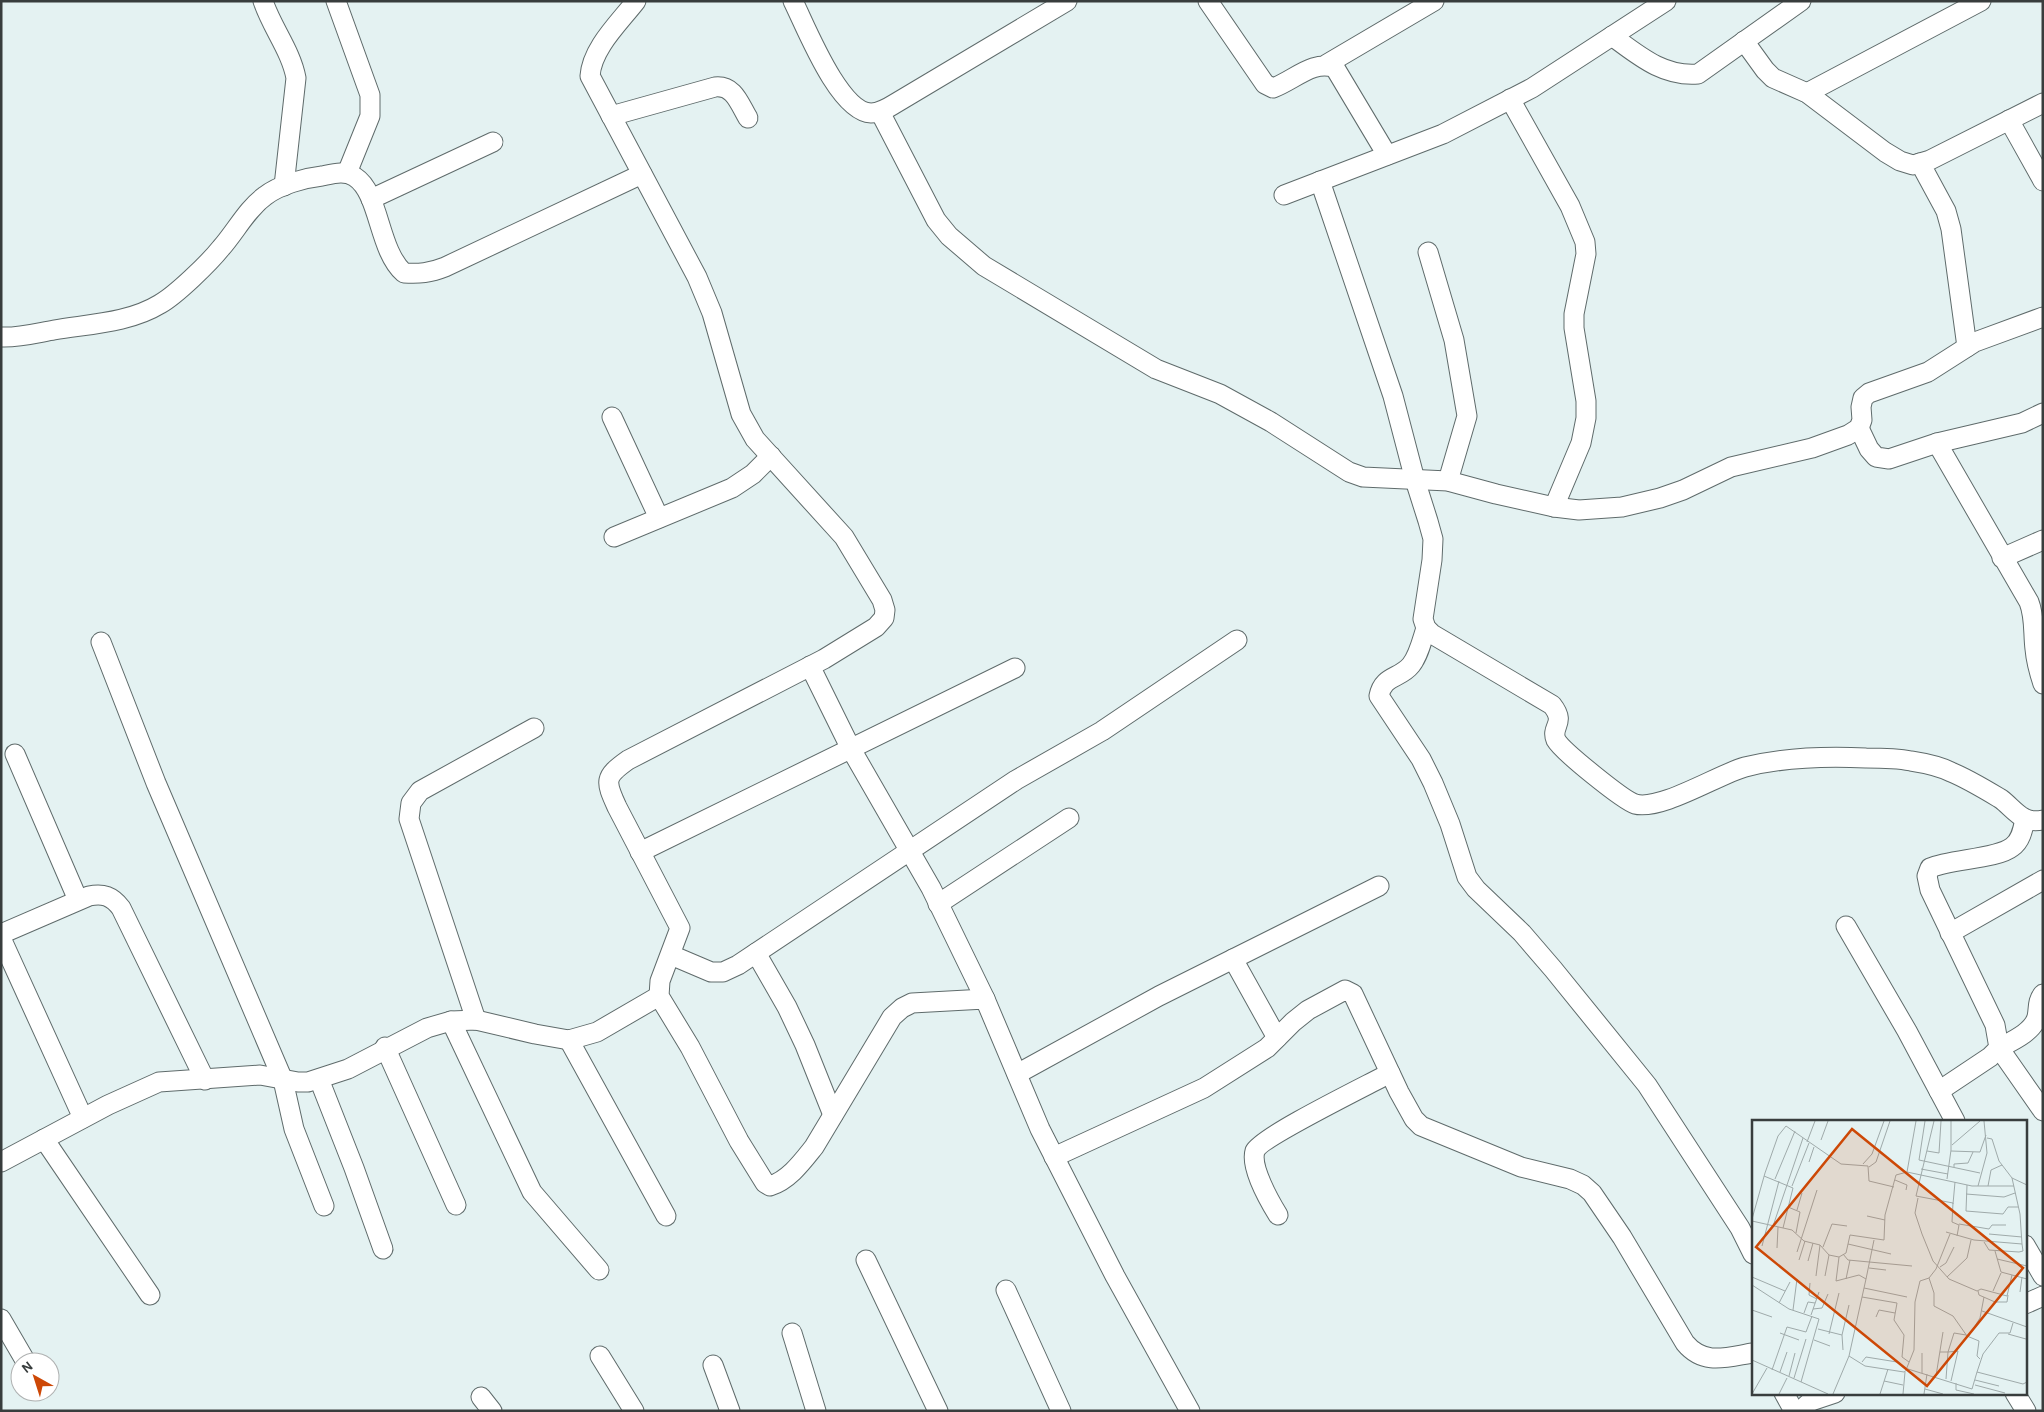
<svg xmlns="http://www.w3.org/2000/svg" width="2044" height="1412" viewBox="0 0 2044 1412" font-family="'Alegreya Sans',sans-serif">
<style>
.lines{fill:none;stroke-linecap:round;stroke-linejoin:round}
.minor-casing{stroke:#5f6b6b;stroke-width:21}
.minor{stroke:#fff;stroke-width:19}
.inset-road{fill:none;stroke:#9faaaa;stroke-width:1}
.view{fill:#cd4806;fill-opacity:0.15;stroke:#cd4806;stroke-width:2.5}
.inset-edge{fill:none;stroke:#383d3d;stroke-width:2.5}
</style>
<rect width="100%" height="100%" fill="#e4f2f2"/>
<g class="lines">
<g class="minor-casing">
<g id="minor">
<path d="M263 1C272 28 291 51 296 78L284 186"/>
<path d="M336 1 370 95V116L347 173"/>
<path d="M636 1C619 23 592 48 590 76L697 277 712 313 741 414 755 439 844 537 882 600 885 610 884 618 876 627 824 659 628 760C604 777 605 781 617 807L680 928 660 981 659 996 690 1047 739 1141 765 1183 770 1186C789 1180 802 1162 814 1147L892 1017 902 1008 912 1003 985 999 1040 1129 1115 1276 1190 1411"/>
<path d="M793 1C806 27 839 112 871 113 880 113 888 108 896 103L1067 1"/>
<path d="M1208 1 1265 84 1273 88C1293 81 1314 59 1335 68L1387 155"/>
<path d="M1612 36C1638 55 1663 77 1698 74L1801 1"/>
<path d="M1744 41 1765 70 1773 78 1807 93 1885 152 1900 161 1913 165 1930 160 2043 103"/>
<path d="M1327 64 1434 1"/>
<path d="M1807 93 1981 1"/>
<path d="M1510 99 1570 206 1585 242 1586 254 1574 314V328L1586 401V418L1581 443 1554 507"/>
<path d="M880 112 936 220 949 236 984 266 1156 369 1220 394 1271 422 1349 472 1363 477 1448 481 1496 494 1554 507 1579 510 1622 507 1660 498 1683 490 1731 467 1812 448 1848 435 1859 428 1862 420 1861 407 1863 398 1869 393 1928 372 1975 342 2043 317"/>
<path d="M611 116 715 87C734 85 739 103 748 118"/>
<path d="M2009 120 2043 181"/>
<path d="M1920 163 1946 211 1951 229 1967 347"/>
<path d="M1320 181 1393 396 1415 480 1428 521 1433 539 1432 560 1423 619 1426 628 1432 634 1552 705C1567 724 1550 726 1556 740 1562 751 1623 800 1635 804 1661 811 1719 774 1745 767 1785 757 1825 756 1866 758 1880 758 1896 758 1911 761 1924 763 1939 766 1951 772 1968 779 1986 790 2001 799 2009 805 2016 814 2024 818 2029 821 2037 821 2043 820"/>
<path d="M1284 195 1443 134 1532 88 1666 1"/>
<path d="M371 199 493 142"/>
<path d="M1428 252 1454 340 1467 416 1448 481"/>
<path d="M1 337C18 338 37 333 54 330 89 324 129 323 160 304 176 295 209 263 221 248 236 231 247 209 265 196 279 185 304 178 322 176 332 174 345 170 355 177 380 193 378 250 404 273 419 274 430 273 445 267L642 174"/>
<path d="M612 417 659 518"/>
<path d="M1859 428 1869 449 1876 457 1889 459 1937 443 2022 423 2043 413"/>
<path d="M1937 443 2029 602C2035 617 2033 633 2035 649 2036 661 2039 672 2043 684"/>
<path d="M614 537 732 488 753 474 771 456"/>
<path d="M2002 558 2043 540"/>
<path d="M1426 628C1422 640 1419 655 1411 665 1400 679 1383 675 1379 696L1421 759 1433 783 1450 824 1467 877 1476 889 1522 933 1553 969 1647 1085 1740 1228 1753 1254"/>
<path d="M101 642 156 783 283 1080 294 1129 324 1206"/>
<path d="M810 666 851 749 931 888 985 999"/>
<path d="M15 754 78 900"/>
<path d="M640 852 1015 668"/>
<path d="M938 904 1069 818"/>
<path d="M1846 926 1907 1031 1955 1121"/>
<path d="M1950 933 2043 880"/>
<path d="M1 934 89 896C103 893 112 896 121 908L205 1080"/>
<path d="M1 938 83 1118"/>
<path d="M756 953 787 1007 805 1045 833 1115"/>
<path d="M671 955 711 972H723L738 965 1016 780 1102 731 1237 640"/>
<path d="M1233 959 1277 1038"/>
<path d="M2043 994C2037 1001 2039 1008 2037 1017 2033 1032 2012 1041 1999 1048L2043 1111"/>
<path d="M476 1020 409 819 411 803 420 791 534 728"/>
<path d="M451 1021 532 1192 599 1270"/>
<path d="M569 1040 666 1216"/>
<path d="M385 1047 456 1205"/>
<path d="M1017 1074 1159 996 1379 886"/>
<path d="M319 1079 354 1168 383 1249"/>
<path d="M1939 1091 1990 1057 1999 1048 1995 1025 1930 890 1927 876 1930 868C1951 859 1997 859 2012 847 2021 841 2023 829 2025 819"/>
<path d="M44 1139 150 1295"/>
<path d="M1054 1157 1204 1088 1267 1048 1293 1022 1308 1010 1345 990 1353 994 1399 1092 1414 1119 1421 1126 1521 1167 1570 1179 1583 1185 1592 1193 1622 1237 1685 1343C1704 1366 1727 1357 1753 1353"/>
<path d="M1 1162 108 1105 159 1082 260 1075 298 1082H308L348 1069 427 1028 451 1021 476 1020 535 1034 569 1040 597 1032 659 996"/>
<path d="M1278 1215C1270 1202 1250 1167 1255 1151 1261 1137 1370 1084 1390 1073"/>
<path d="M2025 1245 2043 1276"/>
<path d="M866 1260 938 1411"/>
<path d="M1006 1290 1061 1411"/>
<path d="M2025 1304 2043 1296"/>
<path d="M1 1319 26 1362"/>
<path d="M792 1333 816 1411"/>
<path d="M600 1356 634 1411"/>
<path d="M713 1365 730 1411"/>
<path d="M1784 1393 1794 1411"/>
<path d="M2015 1393 2026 1411"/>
<path d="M481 1397 492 1411"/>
<path d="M1800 1411 1811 1401 1835 1393"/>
</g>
</g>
<use href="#minor" class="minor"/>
</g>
<g transform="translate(1752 1120)">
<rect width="275" height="275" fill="#e4f2f2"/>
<path class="inset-road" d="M173 1 167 40 228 53M182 1 164 76 201 83 200 102 207 105 205 116M69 20 76 1M55 22 63 1M200 25 228 1M175 31 187 33 189 1M199 31 228 32 234 15M57 42 62 27M111 44 120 34 132 1M117 47 124 42 138 1M202 47V44L216 43 221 32M169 49 196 54M155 52 220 66H262M12 56 41 68 31 108M260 58 275 65M23 59 43 11M195 59 199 30V1M143 60 155 65 154 70M215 65 214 91 251 94 256 87H266M40 66 57 23M226 66 235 33 232 1M236 66 239 50 250 45M214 74 252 77 263 73M166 78 163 93 170 114 181 141 197 159 225 171 229 169 255 176 260 155M201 84 203 62M36 87 48 92 44 113M45 90 50 73M115 96 133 100M0 99 13 53 26 16 34 6 89 44 116 46 117 61 142 67M0 101 40 110 52 121 68 125 77 135 87 137M207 104 237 109 240 105H254M21 106 51 18M194 112 222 120 270 124 268 94 260 58 247 41 240 19 235 18M198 114 184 149 177 158 182 173V186L201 196 215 216 227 221 225 236 228 239M237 114 270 117M232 122 237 130 267 132 271 131 270 124M96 124 139 134M10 126 27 61M71 127 80 104 95 106M25 128 26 107M243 131 249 152 275 159M45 132 65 70M91 134 96 140 160 146M245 139 275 146M47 140 53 121M56 141 61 123M188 147 194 143 202 127M117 148 134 150M64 156 68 125M73 156 77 135M0 157 33 171M195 157 215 138 219 120M94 159 98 140M114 159 122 120M58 163 57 175 65 179M0 165 37 189 67 199 49 262M112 168 155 177M226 171 227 175 243 182H255L256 175M241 171 249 153M268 172 270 157M110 177 145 183 142 200 152 215 150 237 157 242M27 183 38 162M61 189 70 188 76 174M0 190 20 197M41 190 45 159M230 191 275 207M52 193 56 182 63 183M59 195 67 172M124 197 127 190 143 193M66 209 90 215 97 185M28 213 47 220M77 214 87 173M256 214 274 219M90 215 91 230M216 217 228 198 232 177M62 220 78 226M188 232H196L202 213 214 215M97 236 113 246 152 252 156 249 220 269 225 252 271 264 275 262M0 240 76 274M110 242 114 237 145 242M20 250 35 207 54 212 60 196M154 250 162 230 163 182 168 161 177 158M28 252 35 232M225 252 231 234 247 213H258L261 203M170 253V233M37 256 43 233M184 256 191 212M42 258 54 219M194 259 196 232 206 231 199 261M223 260 247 266M132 261 151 265M204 263V270L222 274M223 265 253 273M173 269 191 274M0 274 15 248M27 274 35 258M81 274 97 236 114 159 107 155 84 161 87 137 94 133 98 115 132 120 133 95 144 55 155 52 164 1M128 274 136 249M151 274 153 252M172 274 175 254"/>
<path class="view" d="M100 9 271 148 175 266 4 127Z"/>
<rect width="275" height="275" class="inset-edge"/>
</g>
<rect width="2044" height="1412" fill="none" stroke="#383d3d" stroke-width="5"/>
<g transform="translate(35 1377) rotate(321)"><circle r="24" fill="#ffffff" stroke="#afb1b1"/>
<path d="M0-4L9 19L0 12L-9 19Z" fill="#cd4806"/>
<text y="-8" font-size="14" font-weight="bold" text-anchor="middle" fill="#383d3d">N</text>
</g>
</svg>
